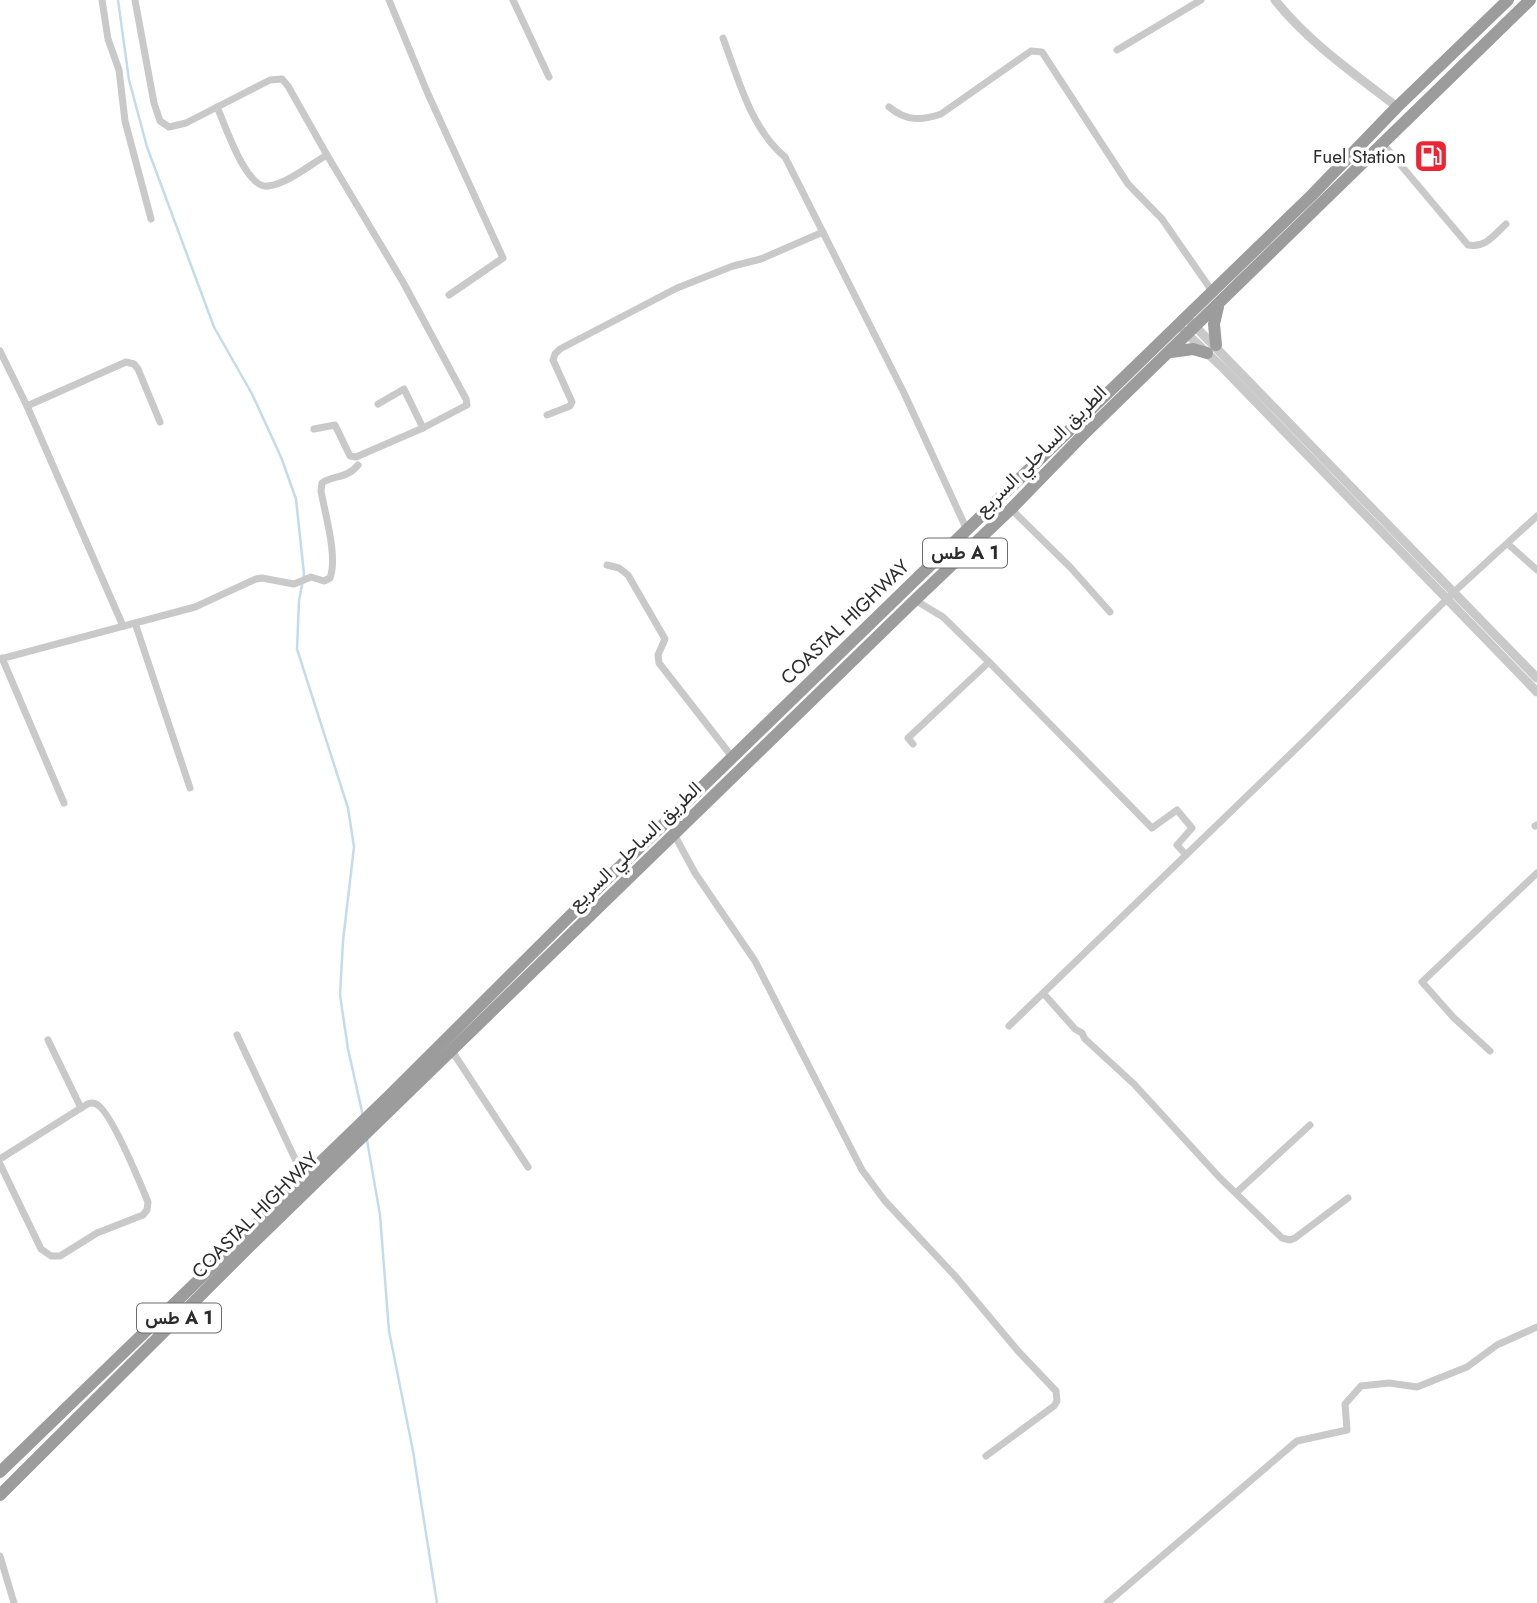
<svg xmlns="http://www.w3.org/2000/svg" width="1537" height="1603" viewBox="0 0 1537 1603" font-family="Jost,Vazirmatn,sans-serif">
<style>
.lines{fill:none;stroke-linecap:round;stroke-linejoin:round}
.stream{stroke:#c3dcec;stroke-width:2.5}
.minor{stroke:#c9c9c9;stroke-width:7}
.tertiary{stroke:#c9c9c9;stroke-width:9}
.trunk{stroke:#9c9c9c;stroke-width:12}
.labels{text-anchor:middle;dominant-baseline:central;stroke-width:7;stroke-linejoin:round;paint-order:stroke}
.shield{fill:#fff;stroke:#6b6b6b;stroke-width:2}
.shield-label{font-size:18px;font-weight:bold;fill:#2c2c2c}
.poi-label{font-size:19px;fill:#2c2c2c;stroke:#fff;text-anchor:end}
.street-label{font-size:19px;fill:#2c2c2c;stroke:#fff}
</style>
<rect width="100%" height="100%" fill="#fff"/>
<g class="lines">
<g class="stream">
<path d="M118 0 129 80 147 147 214 327 252 394 281 457 296 499 304 574 299 601 297 649 348 808 354 847 343 941 340 995 348 1049 363 1116"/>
<path d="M367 1140 380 1215 389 1331 413 1451 437 1603"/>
</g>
<g class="minor">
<path d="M102 0 108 39 119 70 125 121 151 219"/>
<path d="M135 0 154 103 160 121 169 127 186 123 270 80 282 79 288 86 327 155 403 282 466 399 467 405 423 428 404 389 378 404"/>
<path d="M389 0 428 94 503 258 449 295"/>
<path d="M513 0 549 77"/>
<path d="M723 38C738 78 751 129 785 157L904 393 967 530"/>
<path d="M1117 50 1201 0"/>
<path d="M217 107C225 124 246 190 268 186 289 183 309 165 327 155"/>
<path d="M889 107C906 121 921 121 941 114L1031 51 1042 52 1128 184 1162 219 1212 291"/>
<path d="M1383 144 1468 245C1486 248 1494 235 1506 224"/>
<path d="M0 351 27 406 123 626"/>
<path d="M27 406 126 362 134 364 138 369 160 422"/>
<path d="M547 415 570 406 572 402 553 360 555 354 560 349 677 288 733 266 761 259 823 232"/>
<path d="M314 429 335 425 350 456 356 457 423 428"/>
<path d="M1011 509 1071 568 1110 612"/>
<path d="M1508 544 1537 570"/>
<path d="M607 565 619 568 628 575 665 639 658 655 659 663 733 758"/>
<path d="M135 623 190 788"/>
<path d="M2 658 64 803"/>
<path d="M0 659 195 607 256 579 262 578 294 584 311 577 324 581 330 578C338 557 325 514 321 491L322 483C333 475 347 479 358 465"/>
<path d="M989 662 1152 828 1177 810 1192 828 1177 845 1186 855"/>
<path d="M913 744 908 738 989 662 943 617 915 600"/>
<path d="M1535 826 1537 825"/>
<path d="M675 836 695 873 755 961 862 1170 885 1201 956 1277 1018 1351 1056 1391 1057 1401 1054 1406 986 1456"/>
<path d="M1044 994 1075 1029 1082 1033 1085 1039 1134 1084 1220 1178 1282 1238 1290 1240 1295 1238 1348 1198"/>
<path d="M1009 1026 1306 739 1455 591 1537 516"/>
<path d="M237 1035 304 1178"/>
<path d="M48 1040 81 1108"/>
<path d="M452 1051 528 1167"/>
<path d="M1490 1051 1454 1018 1422 982 1537 873"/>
<path d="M0 1159 81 1108C86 1105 90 1101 96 1104 110 1109 141 1185 148 1202L147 1210 143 1215 97 1233 60 1256H51L41 1249 0 1164"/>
<path d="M1237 1192 1310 1125"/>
<path d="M0 1556 14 1603"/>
<path d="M1107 1603 1297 1441 1347 1430 1345 1404 1361 1386 1389 1383 1417 1387 1467 1367 1497 1345 1537 1327"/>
</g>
<g class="tertiary">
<path d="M1275 0C1309 43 1355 74 1397 107"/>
<path d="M1186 317 1537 678"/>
<path d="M1184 331 1224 369 1537 692"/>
</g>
<g class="trunk">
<path d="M1216 345 1214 324 1218 307"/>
<path d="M1171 352 1193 349 1207 353"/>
<path d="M0 1472 390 1095 604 882 1181 322 1312 195 1397 107 1508 0"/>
<path d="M0 1495 247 1249 915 600 1011 509 1081 437 1530 0"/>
</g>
</g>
<defs>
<g id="fuel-square" transform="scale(1.75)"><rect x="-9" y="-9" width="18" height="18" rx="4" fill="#eb2534" stroke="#fff"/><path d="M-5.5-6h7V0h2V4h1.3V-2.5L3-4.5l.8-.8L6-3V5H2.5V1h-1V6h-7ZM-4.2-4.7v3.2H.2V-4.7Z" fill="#fff"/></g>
</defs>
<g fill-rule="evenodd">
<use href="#fuel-square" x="1431" y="156"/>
</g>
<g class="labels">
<g class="shield">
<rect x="923" y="538.5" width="84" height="29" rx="5"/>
<rect x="137" y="1303.5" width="84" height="29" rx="5"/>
</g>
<g class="shield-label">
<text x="965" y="553">طس A 1</text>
<text x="179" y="1318">طس A 1</text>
</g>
<g class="poi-label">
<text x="1406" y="156">Fuel Station</text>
</g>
<g class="street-label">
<text transform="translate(1041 451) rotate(-45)">الطريق الساحلي السريع</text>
<text transform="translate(845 622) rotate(-44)">COASTAL HIGHWAY</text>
<text transform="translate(635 846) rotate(-44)">الطريق الساحلي السريع</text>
<text transform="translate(255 1215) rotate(-45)">COASTAL HIGHWAY</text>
</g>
</g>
</svg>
